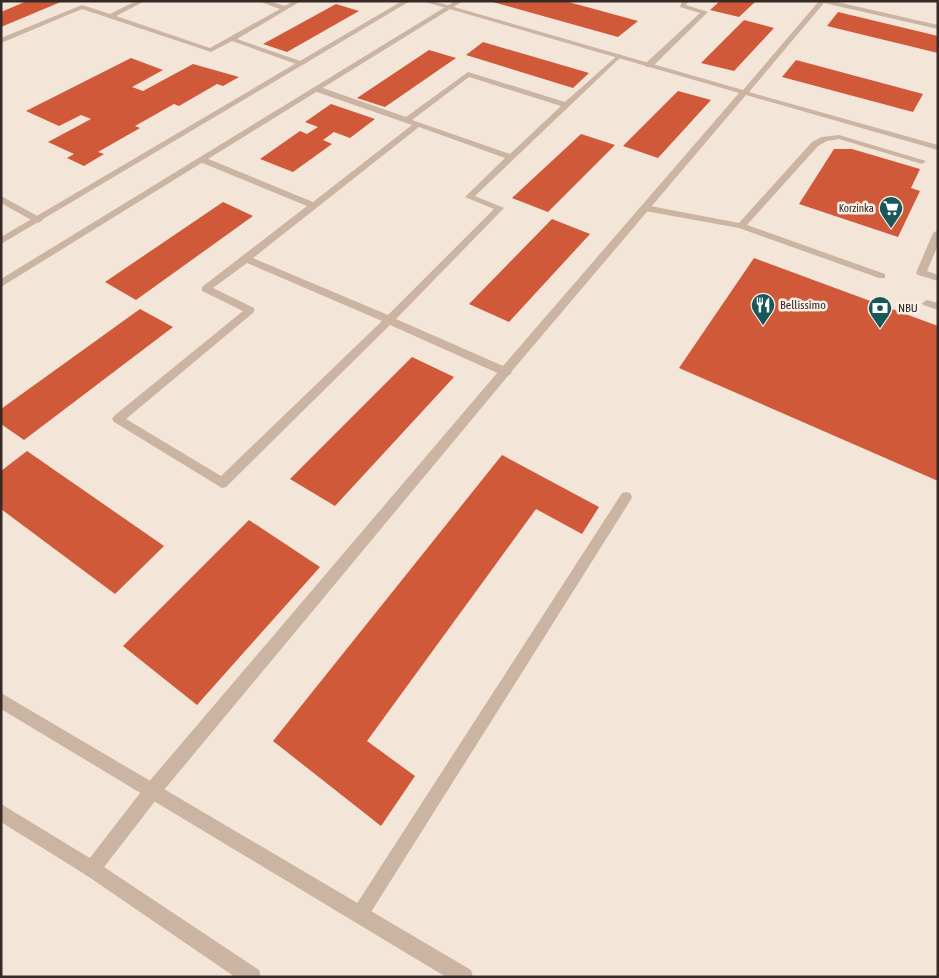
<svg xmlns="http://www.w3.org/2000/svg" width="939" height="978" viewBox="0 0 939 978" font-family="'Asap Condensed',sans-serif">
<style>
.building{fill:#cf5939}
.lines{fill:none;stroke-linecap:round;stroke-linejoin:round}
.service{fill:#ccb4a3;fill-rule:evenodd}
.minor{fill:#ccb4a3;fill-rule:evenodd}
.tertiary{fill:#ccb4a3;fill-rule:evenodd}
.labels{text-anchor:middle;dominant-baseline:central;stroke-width:5;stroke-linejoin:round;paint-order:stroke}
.far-poi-label{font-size:11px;fill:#362a26;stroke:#faefe4;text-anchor:end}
.poi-label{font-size:12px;fill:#362a26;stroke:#faefe4;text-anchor:start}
</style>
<rect width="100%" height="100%" fill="#f3e5d8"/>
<g class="building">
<path d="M27 1H63L1 27V12Z"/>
<path d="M565 1 638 21 618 37 493 2Z"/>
<path d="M720 1H756L739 17 710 10Z"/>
<path d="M336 4 359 11 287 52 263 44Z"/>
<path d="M838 12 938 36V53L827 26Z"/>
<path d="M744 20 774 28 734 71 701 63Z"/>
<path d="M483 42 589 73 573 88 466 55Z"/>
<path d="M429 50 456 58 385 107 357 98Z"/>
<path d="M131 58 163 70 132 87 143 91 193 64 239 77 223 86 217 84 179 106 174 104 135 126 140 128 98 152 104 154 84 166 67 158 74 154 48 142 91 119 81 115 59 126 26 111Z"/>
<path d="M796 60 923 94 913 112 782 77Z"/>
<path d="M678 91 711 100 658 158 623 146Z"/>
<path d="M331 104 375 119 350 138 334 132 323 140 332 144 293 172 260 159 300 131 307 134 318 127 305 122Z"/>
<path d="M581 134 615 145 548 212 512 198Z"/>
<path d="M834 149H852L920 169 911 188 920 191 898 237 799 204Z"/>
<path d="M223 202 253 216 136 300 105 282Z"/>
<path d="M552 219 590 234 509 322 469 304Z"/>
<path d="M754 258 938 326V481L679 368Z"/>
<path d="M140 309 173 327 24 440 1 424V409Z"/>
<path d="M412 357 454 377 335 506 290 479Z"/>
<path d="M27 451 164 546 115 594 1 509V471Z"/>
<path d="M502 455 599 507 582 534 536 509 367 741 415 776 381 826 273 741Z"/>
<path d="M249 520 320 567 197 705 123 646Z"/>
</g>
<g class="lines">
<g class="service">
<path d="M136 1H145L116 16 210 48 280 9 258 1H269L285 6 293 1H301L237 39 306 63 299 65 232 41 211 52 82 9 1 43V38L82 5 110 14Z"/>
<path d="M682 1H689L686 5 708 12 652 67H646V63L700 13 680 7Z"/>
<path d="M619 54 623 56 621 57 475 196 504 208 396 319 510 369 512 372 510 375H502L390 325 226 487 222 488 114 422 112 419 114 416 243 311 202 291V287L307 206 200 162V158H206L313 202 412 125 314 91V87H320L406 117 468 72 565 102ZM469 77 561 106 510 154 412 120ZM419 127 505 158 465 197 494 209 388 315 253 258ZM247 263 382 321 221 476 126 419 254 312V308L213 288Z"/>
<path d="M839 135 926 161 922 164 839 139 827 141 818 146 747 225 885 274V278H879L739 228 645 211 641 208 645 205 739 223 812 142 822 137Z"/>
<path d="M1 196 41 218 43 220 38 223 35 222 1 203Z"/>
<path d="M927 300 938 303V310L923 305 922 303Z"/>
<path d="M626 492 630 493 632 497 630 501 366 920 360 923 354 920 351 914 354 908 622 493Z"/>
</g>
<g class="minor">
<path d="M422 1H433L743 90 819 1H833L938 25V29L824 3 749 92 938 145V150L746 95 517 365 159 796 98 875 92 878 86 875 83 869 86 863 147 784 509 359 739 93Z"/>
<path d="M938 230V245L927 271 938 275V281L918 275 916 273 933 233Z"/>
</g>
<g class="tertiary">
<path d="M402 1H410L1 244V237Z"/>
<path d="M455 1H463L1 287V279Z"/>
<path d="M1 693 471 970 473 977H446L1 709Z"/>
<path d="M1 804 98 863 259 970 261 977H235L86 875 1 822Z"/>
</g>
</g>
<defs>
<g id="supermarket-pin" transform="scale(1.25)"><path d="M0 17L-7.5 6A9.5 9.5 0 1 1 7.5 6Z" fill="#18585a" stroke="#faefe4"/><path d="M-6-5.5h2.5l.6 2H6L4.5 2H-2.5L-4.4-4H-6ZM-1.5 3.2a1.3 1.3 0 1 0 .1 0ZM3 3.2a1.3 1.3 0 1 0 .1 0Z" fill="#fff"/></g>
<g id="restaurant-pin" transform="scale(1.25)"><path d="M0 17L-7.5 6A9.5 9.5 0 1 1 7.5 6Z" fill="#18585a" stroke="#faefe4"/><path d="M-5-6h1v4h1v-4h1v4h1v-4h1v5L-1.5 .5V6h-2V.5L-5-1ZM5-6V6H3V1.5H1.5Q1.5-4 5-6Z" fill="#fff"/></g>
<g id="bank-pin" transform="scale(1.25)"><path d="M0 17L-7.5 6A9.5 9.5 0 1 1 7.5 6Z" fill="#18585a" stroke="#faefe4"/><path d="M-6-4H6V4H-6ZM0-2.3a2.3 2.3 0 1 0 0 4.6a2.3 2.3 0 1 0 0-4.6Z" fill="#fff"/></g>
</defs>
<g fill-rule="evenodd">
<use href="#supermarket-pin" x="891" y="208"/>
<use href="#restaurant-pin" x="763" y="305"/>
<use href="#bank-pin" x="880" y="308"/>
</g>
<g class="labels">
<g class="far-poi-label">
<text x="874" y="208">Korzinka</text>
</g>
<g class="poi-label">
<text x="780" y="305">Bellissimo</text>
<text x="898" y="308">NBU</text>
</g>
</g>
<rect width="939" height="978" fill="none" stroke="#362a26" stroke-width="5"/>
</svg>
